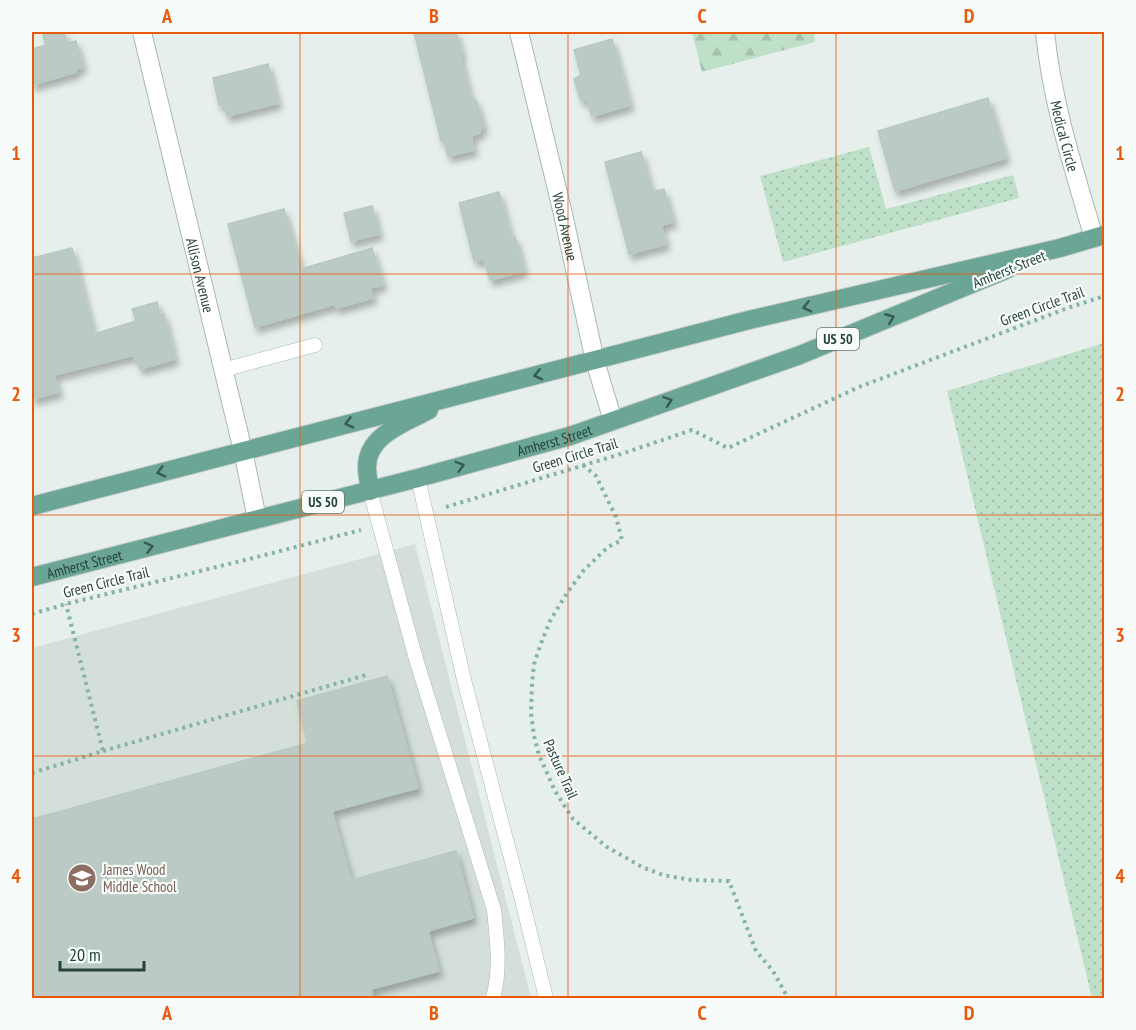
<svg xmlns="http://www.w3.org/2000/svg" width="1136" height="1030" viewBox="0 0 1136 1030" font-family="'PT Sans Narrow',sans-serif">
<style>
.built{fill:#d4dfda}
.grass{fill:url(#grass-dots)}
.forest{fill:url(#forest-firs)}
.building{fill:#bbcac4;stroke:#b8c9c2;stroke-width:1.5;filter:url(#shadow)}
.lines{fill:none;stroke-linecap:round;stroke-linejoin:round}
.service-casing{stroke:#a8b8b2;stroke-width:15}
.minor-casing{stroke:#a8b8b2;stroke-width:20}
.primary-casing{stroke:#c2cac8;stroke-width:20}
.path{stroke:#86b3a5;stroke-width:4;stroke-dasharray:3 4.5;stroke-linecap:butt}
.service{stroke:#fff;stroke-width:14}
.minor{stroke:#fff;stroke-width:18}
.primary{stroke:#6aa596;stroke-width:18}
.oneway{stroke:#365b51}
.grid{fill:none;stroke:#e8590c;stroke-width:1.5;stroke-opacity:0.55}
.labels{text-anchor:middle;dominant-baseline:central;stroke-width:4.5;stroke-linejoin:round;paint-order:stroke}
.shield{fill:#f7fbf9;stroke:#637a73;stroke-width:1.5}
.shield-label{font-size:14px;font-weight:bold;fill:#24423a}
.street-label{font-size:15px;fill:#24423a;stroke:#f7fbf9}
.education-label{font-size:15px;fill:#785e54;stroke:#f7fbf9;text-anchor:start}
.neatline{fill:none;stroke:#e8590c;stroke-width:2}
.grid-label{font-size:20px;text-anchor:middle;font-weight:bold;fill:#e8590c}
</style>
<defs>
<pattern id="grass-dots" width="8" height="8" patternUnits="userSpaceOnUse" patternTransform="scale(1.5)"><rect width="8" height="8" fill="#bfe0c8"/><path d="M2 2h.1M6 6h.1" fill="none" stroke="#a4c1ad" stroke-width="1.8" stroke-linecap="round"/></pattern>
<pattern id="forest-firs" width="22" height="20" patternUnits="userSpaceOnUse" patternTransform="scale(1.5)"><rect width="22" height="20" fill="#bfe0c8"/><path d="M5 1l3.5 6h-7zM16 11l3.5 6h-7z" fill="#a4c1ad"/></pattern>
<filter id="shadow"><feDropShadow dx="3.5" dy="6" stdDeviation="3" flood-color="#0004"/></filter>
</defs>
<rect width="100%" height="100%" fill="#e6efeb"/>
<path class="built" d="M415 544 531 998H32V648Z"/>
<g class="grass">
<path d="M869 147 886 209 1013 175 1019 198 783 262 760 176Z"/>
<path d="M1104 343V998H1092L947 391Z"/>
</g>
<path class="forest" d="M692 32H814L815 42 702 72Z"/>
<g class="building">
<path d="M42 32H64L67 43 76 41 83 67 75 69 76 72 32 85V49L46 45Z"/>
<path d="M414 32H456L462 55H460L470 97H472L473 100H476L484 128 479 129 480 133 471 136 474 150 448 156 444 141H441Z"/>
<path d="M612 39 630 105 592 116 587 100 581 101 574 79 581 75 574 50Z"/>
<path d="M268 64 278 103 227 116 224 104 219 105 213 78Z"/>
<path d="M988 98 1006 158 895 191 878 131Z"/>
<path d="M641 152 652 192 664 189 673 222 661 225 666 244 629 254 605 162Z"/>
<path d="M499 192 511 238 515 237 524 271 490 280 484 259 474 261 459 203Z"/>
<path d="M372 206 379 234 351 241 344 213Z"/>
<path d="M284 209 301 269 372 248 383 285 370 288 373 298 336 308 335 304 255 327 228 224Z"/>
<path d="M72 248 94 334 136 321 132 309 157 302 160 315 164 314 175 359 140 369 137 359 135 360 134 355 54 375 59 392 32 399V258Z"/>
<path d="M387 676 418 788 332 811 351 880 456 851 473 918 428 931 439 971 371 989 373 999H32V819L308 743 297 701Z"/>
</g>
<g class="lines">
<g class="service-casing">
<g id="service">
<path d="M223 370 315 345"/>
<path d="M418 478 464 680 521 896 546 998"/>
<path d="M370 491 416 659 494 910C497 939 501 970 493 998"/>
</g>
</g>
<g class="minor-casing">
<g id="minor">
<path id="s1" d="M142 32 243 451 257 519"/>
<path id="s2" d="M519 32 563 214 595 361 613 421"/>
<path id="s3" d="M1045 32C1052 103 1074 170 1094 238"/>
</g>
</g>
<g class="primary-casing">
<g id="primary">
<path d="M370 491C369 483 367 475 367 467 367 435 405 423 429 410"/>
<path d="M32 506 749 320 1060 248 1104 235"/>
<path id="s4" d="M32 577 418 478 570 436 800 355 1008 269"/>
</g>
</g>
<g class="path">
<path d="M583 465 596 476 616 517 622 540 608 547 584 570 567 593 550 621 540 646 534 664 532 684 531 713 534 736 539 755 555 791 573 819 607 847 642 867 663 875 691 880 729 881 756 951 773 971 788 998"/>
<path d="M446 507 624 453 692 430 728 448 859 387 1065 309 1104 296"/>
<path d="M32 614 66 604 253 558 361 530"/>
<path d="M103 751 366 675"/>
<path d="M32 773 103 751 66 604"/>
</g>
<use href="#service" class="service"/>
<use href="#minor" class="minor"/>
<use href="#primary" class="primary"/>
</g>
<defs><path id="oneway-chevron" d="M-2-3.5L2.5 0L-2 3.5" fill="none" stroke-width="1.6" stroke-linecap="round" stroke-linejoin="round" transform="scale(1.5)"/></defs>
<g class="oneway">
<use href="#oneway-chevron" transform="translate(807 307) rotate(167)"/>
<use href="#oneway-chevron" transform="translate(890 318) rotate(-22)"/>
<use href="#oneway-chevron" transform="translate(538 375) rotate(166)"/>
<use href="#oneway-chevron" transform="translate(668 401) rotate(-19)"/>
<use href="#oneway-chevron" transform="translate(349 423) rotate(165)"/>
<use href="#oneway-chevron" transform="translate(460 466) rotate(-16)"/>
<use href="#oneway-chevron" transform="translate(161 472) rotate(165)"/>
<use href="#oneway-chevron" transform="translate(149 547) rotate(-14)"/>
</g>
<path class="grid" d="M300 32V998M568 32V998M836 32V998M32 274H1104M32 515H1104M32 756H1104"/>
<defs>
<g id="school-disc" transform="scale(1.5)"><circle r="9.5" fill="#8d6e63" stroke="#f7fbf9"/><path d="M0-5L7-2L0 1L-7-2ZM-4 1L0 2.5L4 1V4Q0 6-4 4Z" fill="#fff"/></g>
</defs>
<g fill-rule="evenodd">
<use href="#school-disc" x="82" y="878"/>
</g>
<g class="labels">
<g class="shield">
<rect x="817" y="328" width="42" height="22" rx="4.5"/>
<rect x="302" y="491" width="42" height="22" rx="4.5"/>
</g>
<g class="shield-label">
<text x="838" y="339">US 50</text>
<text x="323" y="502">US 50</text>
</g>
<g class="street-label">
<text stroke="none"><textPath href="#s3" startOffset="106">Medical Circle</textPath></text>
<text stroke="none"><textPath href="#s2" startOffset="200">Wood Avenue</textPath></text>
<text transform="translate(1009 269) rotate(-22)">Amherst Street</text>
<text stroke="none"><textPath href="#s1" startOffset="250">Allison Avenue</textPath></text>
<text transform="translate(1042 306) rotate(-20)">Green Circle Trail</text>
<text stroke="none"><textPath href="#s4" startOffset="540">Amherst Street</textPath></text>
<text transform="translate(575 455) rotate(-17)">Green Circle Trail</text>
<text stroke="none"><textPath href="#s4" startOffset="54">Amherst Street</textPath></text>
<text transform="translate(106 582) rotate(-14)">Green Circle Trail</text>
<text transform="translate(561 769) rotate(66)">Pasture Trail</text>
</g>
<g class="education-label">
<text x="103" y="869">James Wood<tspan x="103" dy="17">Middle School</tspan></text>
</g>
</g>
<rect width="1136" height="1030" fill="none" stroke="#f7fbf9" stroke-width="66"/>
<path d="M60 961v9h84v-9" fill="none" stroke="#24423a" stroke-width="3"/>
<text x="69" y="961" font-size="18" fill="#24423a" stroke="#f7fbf9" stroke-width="4.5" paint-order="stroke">20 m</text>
<rect x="33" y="33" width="1070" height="964" class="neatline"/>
<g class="grid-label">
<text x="167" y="23">A</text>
<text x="434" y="23">B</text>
<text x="702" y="23">C</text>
<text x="969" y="23">D</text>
<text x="16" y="160">1</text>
<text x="1120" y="160">1</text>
<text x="16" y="401">2</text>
<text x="1120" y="401">2</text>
<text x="16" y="642">3</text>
<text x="1120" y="642">3</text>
<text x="16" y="883">4</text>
<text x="1120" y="883">4</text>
<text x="167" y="1020">A</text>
<text x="434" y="1020">B</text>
<text x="702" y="1020">C</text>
<text x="969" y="1020">D</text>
</g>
</svg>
